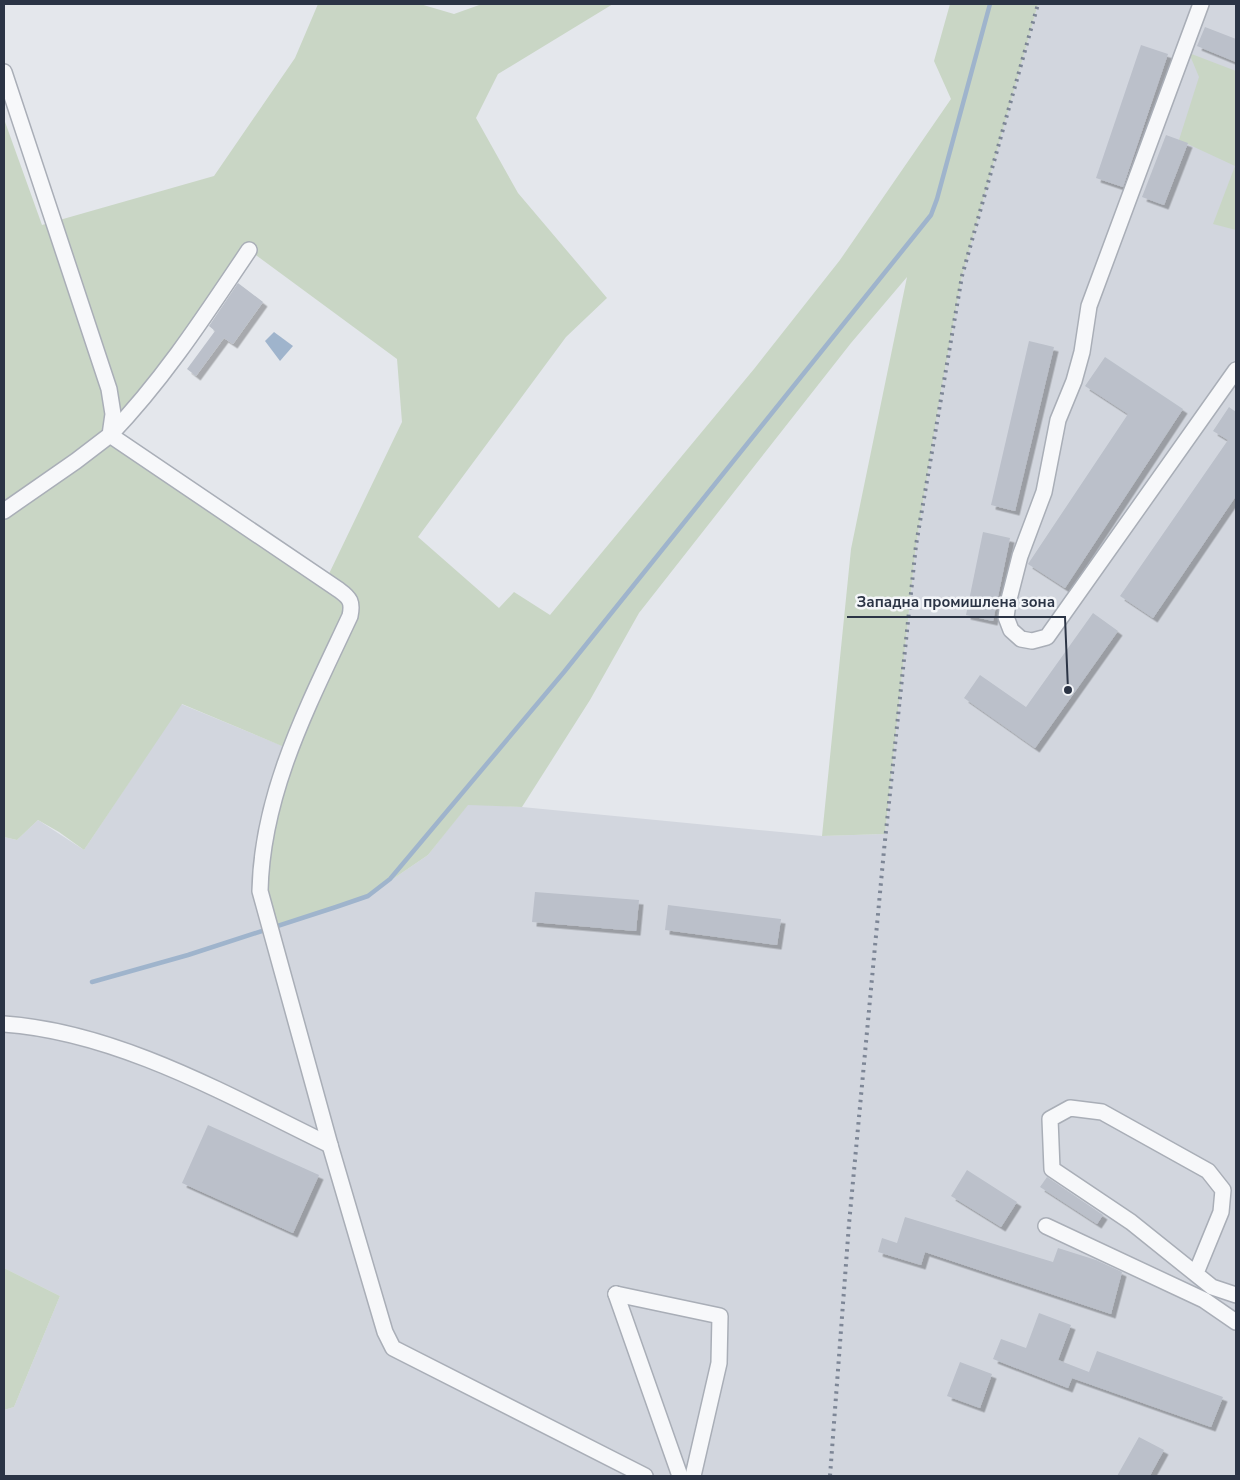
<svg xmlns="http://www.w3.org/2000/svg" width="1240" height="1480" viewBox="0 0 1240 1480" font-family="'Nunito Sans',sans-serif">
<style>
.built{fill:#d2d6de}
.green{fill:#c9d6c5;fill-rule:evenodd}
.water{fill:#9fb4cc}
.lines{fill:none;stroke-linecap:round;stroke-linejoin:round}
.stream{stroke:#9fb4cc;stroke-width:4.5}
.building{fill:#bbc0ca;filter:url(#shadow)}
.minor-casing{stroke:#a9aeb7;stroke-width:18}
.minor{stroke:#f7f8fa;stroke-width:15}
.rail{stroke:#7d8696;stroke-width:4;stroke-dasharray:2.5 5;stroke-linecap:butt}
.leader{fill:none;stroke:#2b3445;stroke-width:2}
.callout-dot{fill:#2b3445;stroke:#f4f6f9;stroke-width:2}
.callout-label{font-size:15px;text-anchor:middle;font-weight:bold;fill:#2b3445;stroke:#f4f6f9;stroke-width:5;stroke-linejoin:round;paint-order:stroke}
</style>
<defs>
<filter id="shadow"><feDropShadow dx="4.5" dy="4.5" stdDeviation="0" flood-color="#0004"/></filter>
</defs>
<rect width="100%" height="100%" fill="#e4e7ec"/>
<path class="built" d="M1038 4H1236V1476H4V1410L14 1407 60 1296 4 1268V837L17 840 38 820 84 850 181 704 290 749 270 929 368 896 428 855 468 804 522 807 822 836 885 834 916 545 940 397 962 276Z"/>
<g class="green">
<path d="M318 4H420L454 14 482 4H613L498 74 476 118 518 193 607 298 566 337 418 537 499 608 514 592 550 615 754 369 840 260 951 99 934 61 950 4H1038L962 276 940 397 916 545 885 834 822 836 851 549 907 277 851 343 639 613 590 700 522 807 468 805 428 855 368 896 270 929 260 891 289 749 182 704 84 850 59 832 38 820 17 840 4 837V119L42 225 214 176 295 58ZM249 250 397 359 402 422 326 580 110 435Z"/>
<path d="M1189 53 1236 71V230L1213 224 1235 166 1179 140 1199 77Z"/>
<path d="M4 1268 60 1296 14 1407 4 1410Z"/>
</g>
<path class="water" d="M274 332 293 346 280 361 265 341Z"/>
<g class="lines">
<path class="stream" d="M92 982 188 955 336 907 368 896 390 879 564 672 931 215 937 199 990 4"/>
</g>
<g class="building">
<path d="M1205 27 1236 39V62L1197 46Z"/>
<path d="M1141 45 1168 54 1123 187 1096 178Z"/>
<path d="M1166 135 1188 143 1164 205 1142 197Z"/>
<path d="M238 283 263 302 233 344 224 338 196 376 187 369 215 331 209 326Z"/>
<path d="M1029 341 1054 347 1015 511 991 505Z"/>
<path d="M1105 357 1183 409 1065 588 1028 564 1128 414 1085 386Z"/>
<path d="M1229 407 1236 412V496L1153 618 1120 596 1228 440 1213 431Z"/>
<path d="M983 532 1010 538 993 621 966 615Z"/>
<path d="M1093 613 1118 631 1035 748 964 698 980 675 1026 707Z"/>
<path d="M535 892 639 900 636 931 532 922Z"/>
<path d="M668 905 781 919 777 945 665 930Z"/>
<path d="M208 1125 319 1175 293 1233 182 1183Z"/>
<path d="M967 1170 1017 1202 1001 1227 951 1196Z"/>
<path d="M1047 1177 1103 1215 1097 1224 1040 1187Z"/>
<path d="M905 1217 1053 1262 1058 1248 1096 1260 1122 1272 1111 1314 925 1252 921 1265 878 1252 882 1238 897 1243Z"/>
<path d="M1039 1313 1071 1325 1058 1360 1089 1372 1097 1351 1223 1397 1211 1427 1072 1378 1068 1388 993 1359 1001 1339 1026 1348Z"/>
<path d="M960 1362 992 1374 980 1408 947 1396Z"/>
<path d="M1139 1437 1164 1450 1153 1470 1150 1476H1117Z"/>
</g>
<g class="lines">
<g class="minor-casing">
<g id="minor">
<path d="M1201 4 1089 306 1082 352 1074 381 1058 420 1044 492 1020 556 1008 603 1006 617 1011 630 1021 639 1032 641 1047 637 1236 370"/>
<path d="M4 72 109 389 113 414 110 435 76 461 4 511"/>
<path d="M249 250C206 314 164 379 110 435L339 590C350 598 353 602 350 616 309 704 262 792 260 891L330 1145 385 1332 393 1348 645 1476"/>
<path d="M4 1024C118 1032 229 1096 330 1145"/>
<path d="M1046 1226 1204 1300 1236 1322"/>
<path d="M1196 1273 1221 1212 1223 1190 1208 1171 1102 1112 1070 1108 1050 1119 1052 1169 1131 1222 1212 1287 1236 1295"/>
<path d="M616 1294 720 1316 719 1363 693 1476"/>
<path d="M616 1294 680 1476"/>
</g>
</g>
<use href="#minor" class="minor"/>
<path class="rail" d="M830 1476 849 1224 884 850 916 545 962 276 1038 4"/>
</g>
<path class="leader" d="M1068 690L1065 617H847"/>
<circle class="callout-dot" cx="1068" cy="690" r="5"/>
<g class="callout-label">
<text x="956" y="607">Западна промишлена зона</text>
</g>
<rect width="1240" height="1480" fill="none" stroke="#2b3445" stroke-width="10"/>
</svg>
